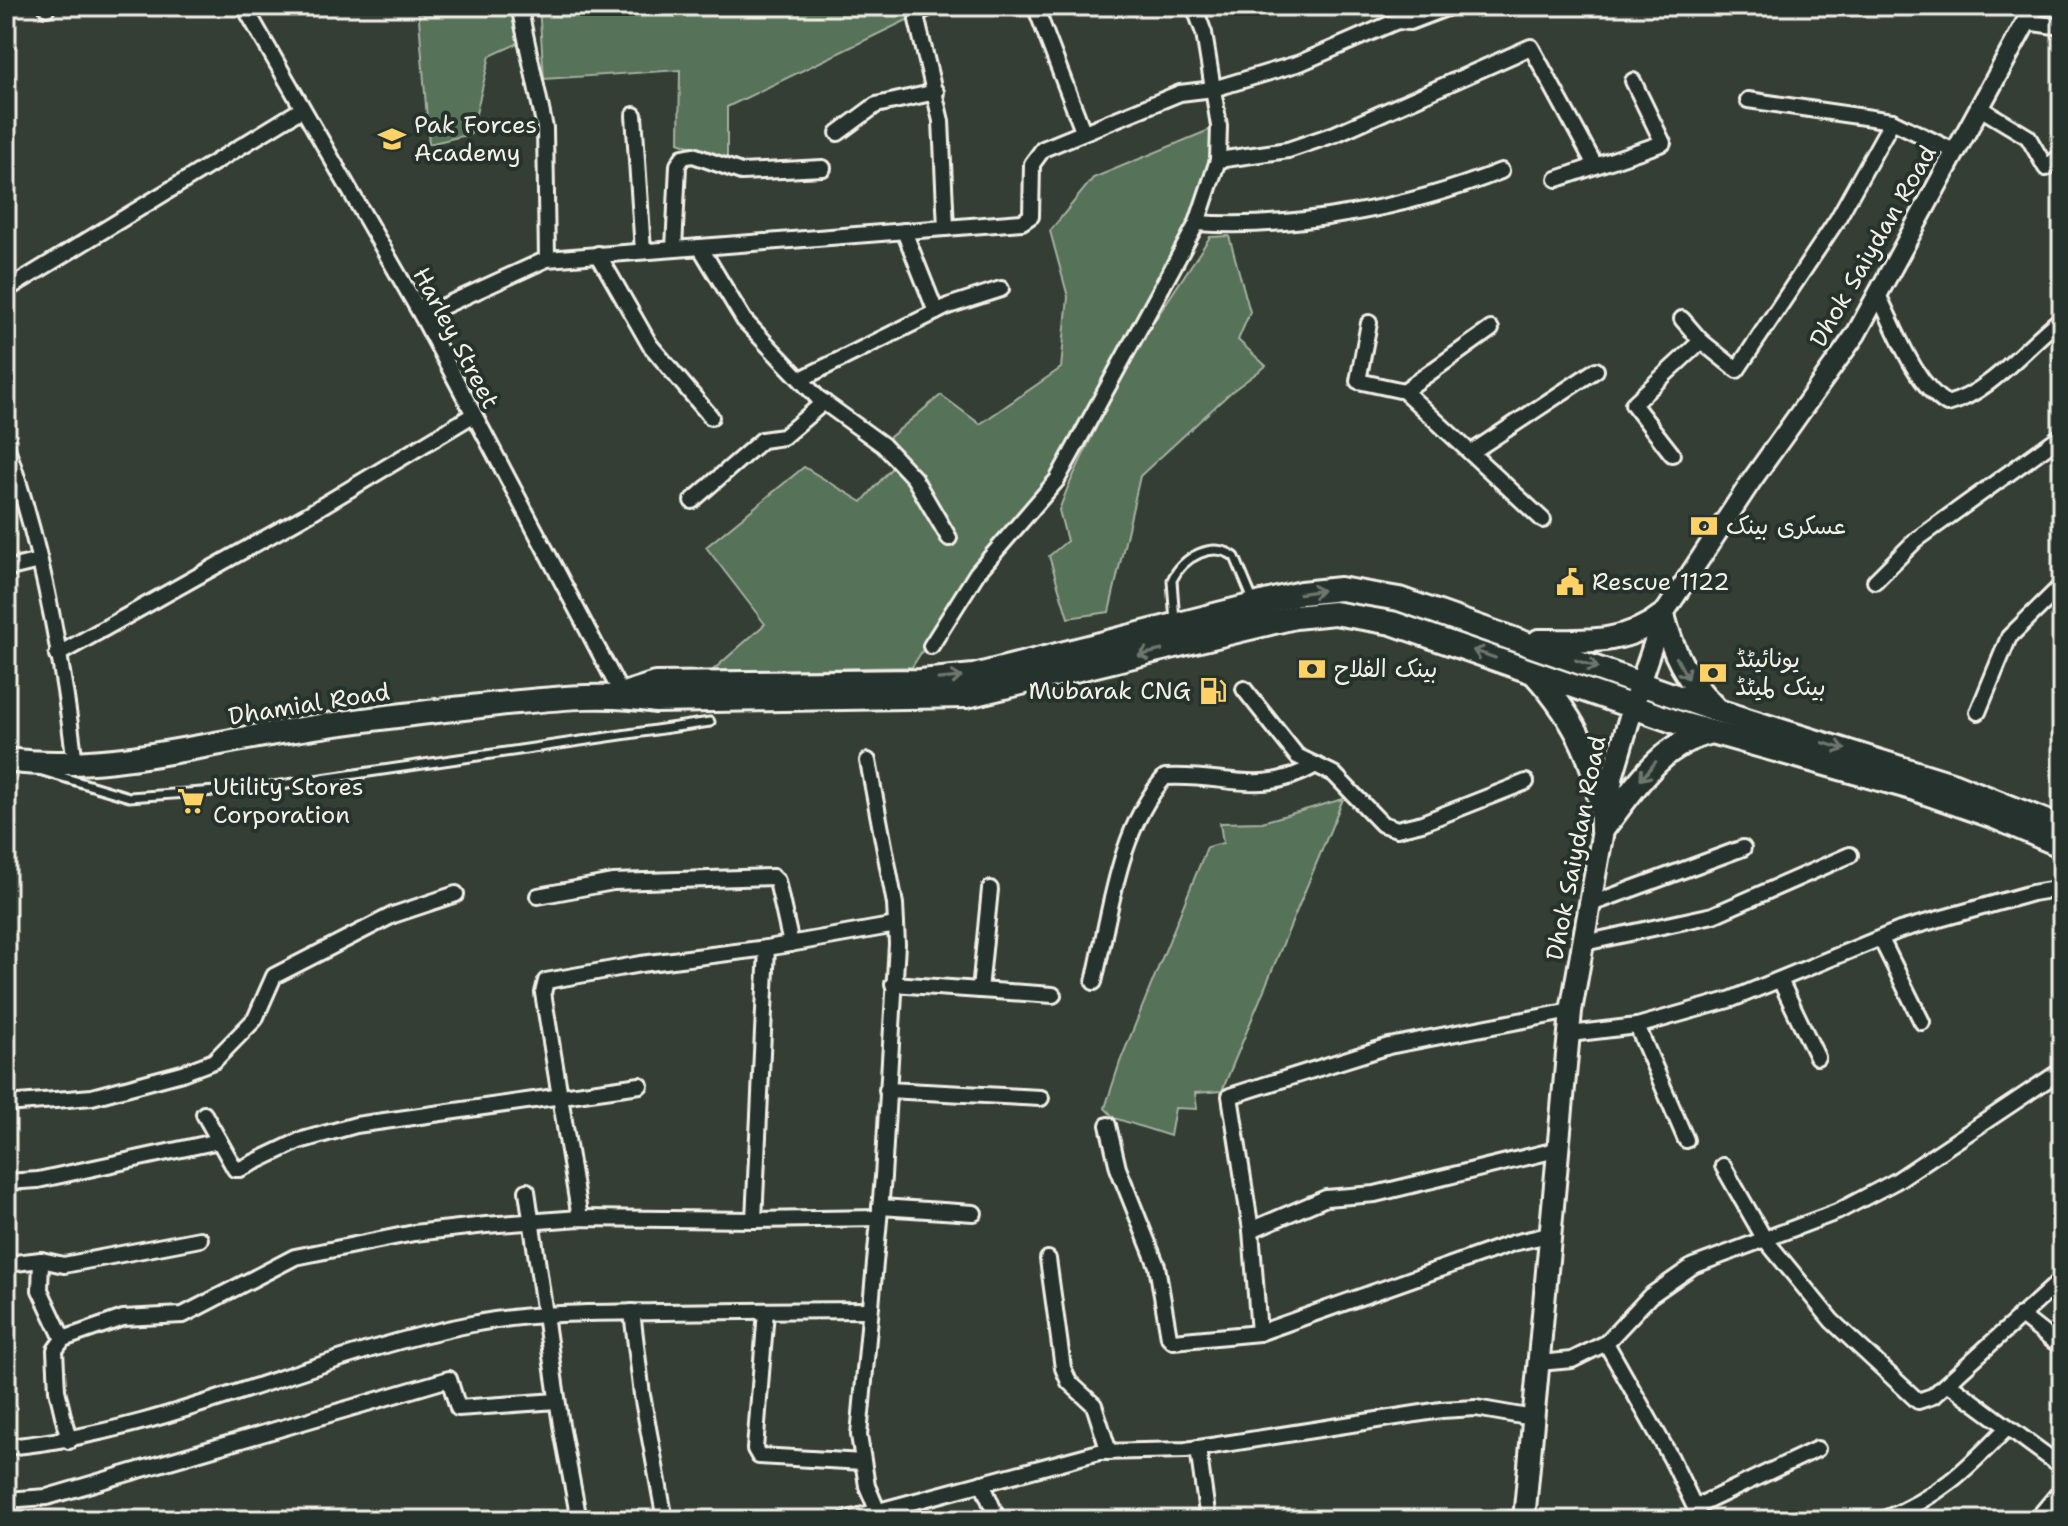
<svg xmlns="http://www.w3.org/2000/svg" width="2068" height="1526" viewBox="0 0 2068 1526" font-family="'Shantell Sans','Playpen Sans Arabic',sans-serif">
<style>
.green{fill:#567259;stroke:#a5b2a0;stroke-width:2}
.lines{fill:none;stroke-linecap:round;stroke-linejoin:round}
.service-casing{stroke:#f4f1e8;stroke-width:13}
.minor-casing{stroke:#f4f1e8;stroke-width:20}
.tertiary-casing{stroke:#f4f1e8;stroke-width:24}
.secondary-casing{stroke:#f4f1e8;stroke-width:26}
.primary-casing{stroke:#f4f1e8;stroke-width:28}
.service{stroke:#26332d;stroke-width:7}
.minor{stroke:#26332d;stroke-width:14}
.tertiary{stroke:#26332d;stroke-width:18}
.secondary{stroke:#26332d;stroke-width:20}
.primary{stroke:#26332d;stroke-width:22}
.oneway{stroke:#6e766e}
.labels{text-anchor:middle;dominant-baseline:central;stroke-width:8;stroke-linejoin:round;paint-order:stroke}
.poi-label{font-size:24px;fill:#f4f1e8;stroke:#26332d;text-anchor:start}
.street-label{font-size:24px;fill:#f4f1e8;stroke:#26332d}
</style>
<rect width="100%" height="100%" fill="#343e35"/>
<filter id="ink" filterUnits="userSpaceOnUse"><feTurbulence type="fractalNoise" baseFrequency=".0125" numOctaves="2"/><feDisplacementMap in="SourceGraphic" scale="16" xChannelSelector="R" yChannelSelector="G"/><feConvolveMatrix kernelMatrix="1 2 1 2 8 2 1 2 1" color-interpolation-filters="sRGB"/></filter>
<g filter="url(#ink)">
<g class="green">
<path d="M418 6H516L519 43 490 56 471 134 429 144Z"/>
<path d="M539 6H904L911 18 727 107V160L679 142 680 70 544 79Z"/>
<path d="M1219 126 1199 207 1056 467 958 594 912 667 712 671 765 624 706 547 804 467 862 502 895 464 889 438 941 395 980 424 1061 368 1068 297 1050 231 1093 178Z"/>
<path d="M1229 236 1250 312 1238 340 1266 366 1231 392 1140 476 1109 612 1068 618 1049 556 1067 541 1059 510 1068 487 1127 362 1210 237Z"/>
<path d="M1343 799 1222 1091 1195 1093 1197 1109 1175 1108 1170 1136 1114 1118 1105 1108 1120 1062 1207 847 1223 843 1220 823 1262 822Z"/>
</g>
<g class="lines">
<g class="service-casing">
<g id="service">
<path d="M1175 622 1172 580C1183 557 1213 540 1235 557L1253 600"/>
<path d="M39 770 129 797 260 788 710 722"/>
</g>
</g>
<g class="minor-casing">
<g id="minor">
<path d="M46 6 47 8"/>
<path d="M244 6 422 316 622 695"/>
<path d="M519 6 545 128 547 259"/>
<path d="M932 6 918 13 917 20 941 121 946 228"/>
<path d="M1035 6 1083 131"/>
<path d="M2026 22 2062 27"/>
<path d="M1748 100 1892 121 1956 152"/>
<path d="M1980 108 2028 137 2046 168 2062 155"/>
<path d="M634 115 643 251"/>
<path d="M838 133 876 105 936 92"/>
<path d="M1218 160 1288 150 1335 134 1531 47 1595 165"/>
<path d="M1557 179 1663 143 1633 81"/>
<path d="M1197 223C1293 230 1411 207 1501 171"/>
<path d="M904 231 936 312"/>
<path d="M700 247 744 320 818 398 883 445 914 478 949 538"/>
<path d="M674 249 678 165 683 157 693 155 741 172 823 168"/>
<path d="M598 254 650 345 711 417"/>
<path d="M6 290 302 109"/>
<path d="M1878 295C1896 329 1913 383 1947 404 1991 393 2026 345 2062 318"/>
<path d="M422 316 547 259 1022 222 1031 216 1032 164 1043 149 1180 93 1213 89 1300 63 1397 21 1410 22 1452 6"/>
<path d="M1682 319 1701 341 1737 370 1837 220 1892 121"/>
<path d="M1369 323 1358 381 1404 391 1543 520"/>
<path d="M801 379 948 306 1001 289"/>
<path d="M1404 391 1491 329"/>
<path d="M6 445C42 546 62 656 75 763"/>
<path d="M1472 452 1596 370"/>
<path d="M1672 454 1633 404 1701 341"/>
<path d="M692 501 762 440 783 437 824 402"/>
<path d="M6 569 39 561"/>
<path d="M1875 581 1916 540 2062 435"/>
<path d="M931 646 977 573 1057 480 1197 223 1218 160 1219 126 1204 33 1194 6"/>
<path d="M57 655 305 516 473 415"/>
<path d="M1244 689 1297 756 1334 774 1382 824 1397 829 1422 823 1526 782"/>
<path d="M1978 712 2009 637 2062 585"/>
<path d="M868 761 895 904 897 944 883 1177 859 1435 867 1486 878 1512"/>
<path d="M538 896 613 882 773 877 777 881 791 944"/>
<path d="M1591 904 1743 848"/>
<path d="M1881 939 1922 1022"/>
<path d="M1584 943 1713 915 1850 855"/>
<path d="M1780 980 1817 1057"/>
<path d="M1094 982C1110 915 1118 830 1165 777 1226 773 1259 798 1316 765"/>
<path d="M893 984 1053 995"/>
<path d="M980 990 990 889"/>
<path d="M1637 1026 1686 1140"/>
<path d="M1570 1034 1637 1026 1732 999 1900 930 2032 893 2062 888"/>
<path d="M887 1090 1041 1098"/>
<path d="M6 1104 92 1097 182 1073 214 1061 255 1019 274 976 393 915 456 894"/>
<path d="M204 1114 235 1169H240L299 1141 356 1125 640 1085"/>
<path d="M1108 1125 1118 1168 1157 1266 1169 1337 1173 1341 1259 1333 1513 1243 1553 1234"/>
<path d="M1723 1166 1764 1238 1832 1321 1918 1401 1933 1396 2062 1279"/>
<path d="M6 1182 38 1180 219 1141"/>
<path d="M527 1191 561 1425 579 1520"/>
<path d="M880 1207 974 1213"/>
<path d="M580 1218 543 993 546 981 641 964 767 948"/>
<path d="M879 1218 754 1220 767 948 896 925"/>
<path d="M1251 1230 1326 1198 1375 1194 1560 1149"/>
<path d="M1048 1259 1063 1368 1069 1382 1094 1405 1109 1452"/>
<path d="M41 1260 40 1290 63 1339"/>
<path d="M6 1264 41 1260 64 1265 200 1239"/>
<path d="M766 1311 755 1449 759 1456 863 1462"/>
<path d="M632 1312 642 1395 665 1520"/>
<path d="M2020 1315 2062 1348"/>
<path d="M1259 1333 1251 1230 1230 1096 1389 1046 1571 1011"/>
<path d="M1606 1343 1671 1458 1701 1520"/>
<path d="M1539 1363 1572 1360 1606 1343 1650 1296 1693 1266 1837 1212 1896 1181 2062 1070"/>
<path d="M1948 1383 2062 1467"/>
<path d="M69 1441 57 1390 55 1350 63 1339 123 1318 183 1315 295 1257 414 1233 486 1225 580 1218 754 1220"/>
<path d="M6 1447C168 1433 314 1354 472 1324 533 1312 598 1313 659 1312 729 1311 800 1310 870 1310"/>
<path d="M1198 1448 1208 1520"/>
<path d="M982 1483 998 1520"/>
<path d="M6 1500 47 1497 449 1379 458 1408 557 1401"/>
<path d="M1695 1507 1817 1449"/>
<path d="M845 1520 1099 1452 1186 1450 1441 1410 1476 1408 1533 1418"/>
<path d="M1506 1520 1524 1518"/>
<path d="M1882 1520C1939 1497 1966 1470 2008 1427"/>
<path d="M2036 1520 2062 1489"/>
</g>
</g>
<g class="tertiary-casing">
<path id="tertiary" d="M1640 683 1663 615 1752 480 1856 334 2035 6"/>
</g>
<g class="secondary-casing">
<path id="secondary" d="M1524 1520 1571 1011 1613 774 1637 693"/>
</g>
<g class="primary-casing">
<g id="primary">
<path d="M1539 641C1583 641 1626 645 1663 615 1673 653 1686 679 1714 707"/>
<path d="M1535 674C1575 719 1602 768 1602 830"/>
<path d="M627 693 655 684 920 681 974 676 1301 593 1340 589 1399 599 1718 711 1952 784 2062 828"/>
<path d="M6 760C101 772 189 747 282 732 354 720 426 712 498 704 551 699 602 692 655 701L967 696 1295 617 1334 613 1392 623 1679 723 1915 789 1992 816 2062 846"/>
<path d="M1602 830C1634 790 1657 746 1710 732"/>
</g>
</g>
<use href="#service" class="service"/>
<use href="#minor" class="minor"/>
<use href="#tertiary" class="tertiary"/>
<use href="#secondary" class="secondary"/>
<use href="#primary" class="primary"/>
</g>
<defs><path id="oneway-shaft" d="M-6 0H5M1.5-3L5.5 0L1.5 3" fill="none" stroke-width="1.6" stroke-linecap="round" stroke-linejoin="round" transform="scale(2)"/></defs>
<g class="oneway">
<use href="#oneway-shaft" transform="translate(1311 592) rotate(-8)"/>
<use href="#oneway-shaft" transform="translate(1150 653) rotate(166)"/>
<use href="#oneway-shaft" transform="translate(1484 654) rotate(-161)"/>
<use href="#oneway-shaft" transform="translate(1587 664) rotate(19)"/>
<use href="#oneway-shaft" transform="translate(1682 668) rotate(62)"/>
<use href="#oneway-shaft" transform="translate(950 678) rotate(-5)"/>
<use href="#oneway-shaft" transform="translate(1834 746) rotate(17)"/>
<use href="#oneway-shaft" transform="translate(1648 771) rotate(130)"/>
</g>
</g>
<defs>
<g id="school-bare" transform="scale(2.16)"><path d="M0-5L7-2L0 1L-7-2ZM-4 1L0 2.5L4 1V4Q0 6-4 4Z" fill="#ffd166" stroke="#26332d" stroke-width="2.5" paint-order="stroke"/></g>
<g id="bank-bare" transform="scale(2.16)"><path d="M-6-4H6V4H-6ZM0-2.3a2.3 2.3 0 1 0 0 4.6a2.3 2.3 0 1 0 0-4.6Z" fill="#ffd166" stroke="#26332d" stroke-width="2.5" paint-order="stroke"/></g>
<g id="civic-bare" transform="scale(2.16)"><path d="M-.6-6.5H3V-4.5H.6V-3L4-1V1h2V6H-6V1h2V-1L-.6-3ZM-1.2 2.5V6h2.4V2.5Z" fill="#ffd166" stroke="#26332d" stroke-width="2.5" paint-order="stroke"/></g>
<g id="fuel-bare" transform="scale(2.16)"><path d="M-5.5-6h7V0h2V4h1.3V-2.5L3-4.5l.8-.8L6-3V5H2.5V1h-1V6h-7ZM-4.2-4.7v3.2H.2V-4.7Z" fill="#ffd166" stroke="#26332d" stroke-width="2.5" paint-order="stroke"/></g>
<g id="supermarket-bare" transform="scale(2.16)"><path d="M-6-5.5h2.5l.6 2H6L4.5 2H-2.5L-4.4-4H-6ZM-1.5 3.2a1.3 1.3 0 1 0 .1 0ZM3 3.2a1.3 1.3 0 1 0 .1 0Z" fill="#ffd166" stroke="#26332d" stroke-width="2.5" paint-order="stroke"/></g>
</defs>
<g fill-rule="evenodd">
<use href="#school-bare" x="392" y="139"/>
<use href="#bank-bare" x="1704" y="526"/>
<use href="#civic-bare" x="1570" y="582"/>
<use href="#bank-bare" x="1312" y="669"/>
<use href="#bank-bare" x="1713" y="673"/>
<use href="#fuel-bare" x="1213" y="691"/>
<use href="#supermarket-bare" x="191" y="801"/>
</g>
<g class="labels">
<g class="poi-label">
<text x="414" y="125">Pak Forces<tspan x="414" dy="28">Academy</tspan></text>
<text x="1726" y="526">عسکری بینک</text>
<text x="1592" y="582">Rescue 1122</text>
<text x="1735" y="659">یونائیٹڈ<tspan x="1735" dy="28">بینک لمیٹڈ</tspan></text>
<text x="1334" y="669">بینک الفلاح</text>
<text x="1191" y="691" text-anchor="end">Mubarak CNG</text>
<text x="213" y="787">Utility Stores<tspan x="213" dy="28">Corporation</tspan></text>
</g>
<g class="street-label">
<text transform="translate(1873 246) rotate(-60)">Dhok Saiydan Road</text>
<text transform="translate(456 338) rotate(62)">Harley Street</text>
<text transform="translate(309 704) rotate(-9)">Dhamial Road</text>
<text transform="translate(1576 848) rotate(-79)">Dhok Saiydan Road</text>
</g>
</g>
<rect width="2068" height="1526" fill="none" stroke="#26332d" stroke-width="32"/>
<rect x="16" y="16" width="2036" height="1494" fill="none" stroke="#f4f1e8" stroke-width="3" filter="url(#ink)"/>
</svg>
